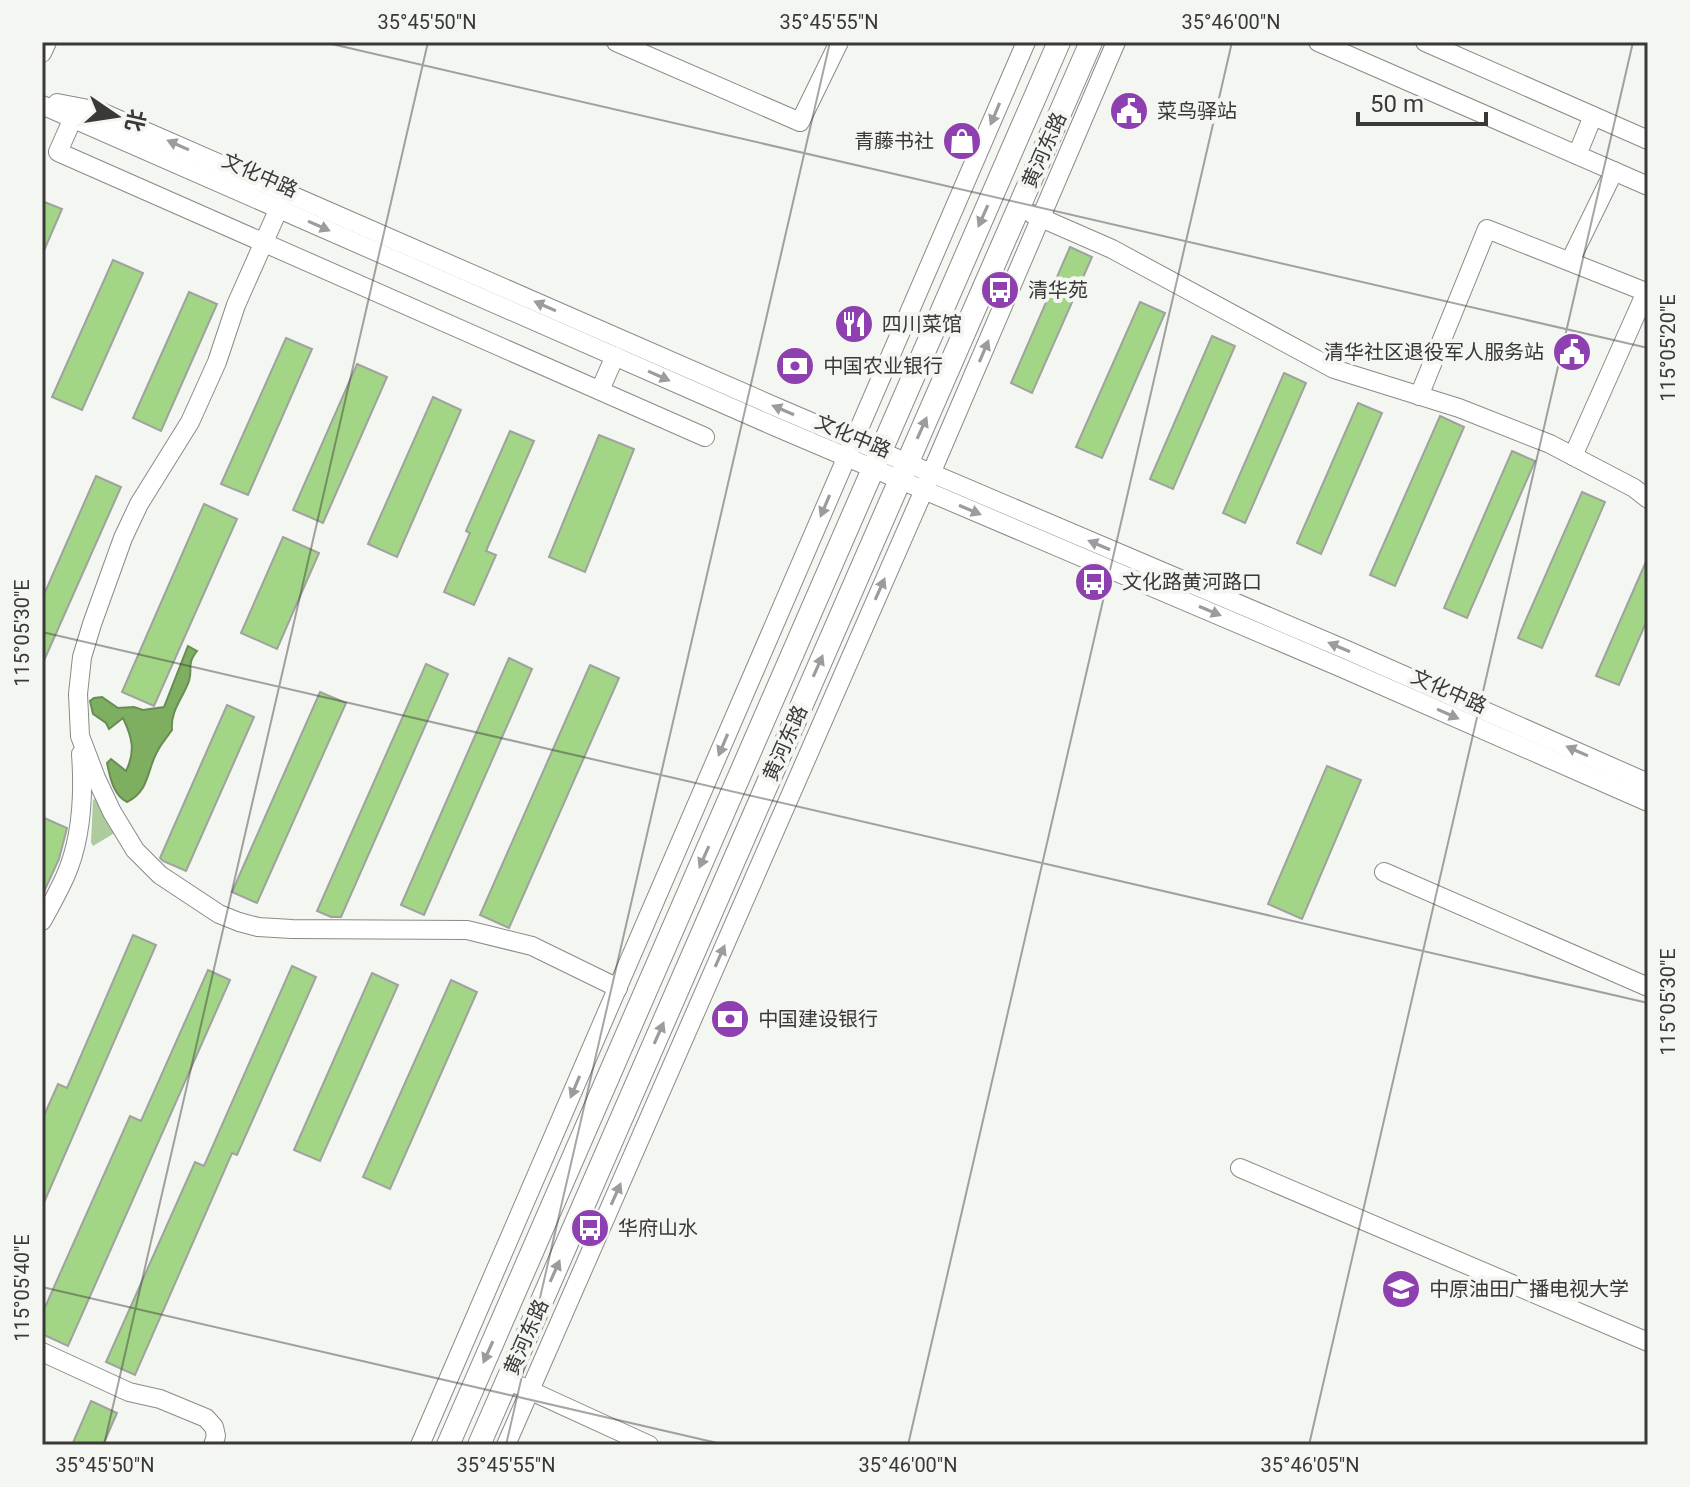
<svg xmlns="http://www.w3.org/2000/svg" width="1690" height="1487" viewBox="0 0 1690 1487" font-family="Roboto,'Noto Sans SC',sans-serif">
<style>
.green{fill:#adcc9d}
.water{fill:#7eaf61;stroke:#698c55;stroke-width:2}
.building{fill:#a2d585;stroke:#a0a29f;stroke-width:2}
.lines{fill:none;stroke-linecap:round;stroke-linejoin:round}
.minor-casing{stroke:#898b88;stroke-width:20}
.major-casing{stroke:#898b88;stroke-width:24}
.minor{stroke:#fff;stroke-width:18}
.major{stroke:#fff;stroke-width:22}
.oneway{fill:#9c9c9c}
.ticks{fill:none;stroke:#393938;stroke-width:2;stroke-opacity:0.45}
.labels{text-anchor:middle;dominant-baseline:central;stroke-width:8;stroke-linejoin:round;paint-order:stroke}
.poi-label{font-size:20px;fill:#393938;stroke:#f4f6f2;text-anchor:start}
.street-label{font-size:20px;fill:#393938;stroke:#f4f6f2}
.neatline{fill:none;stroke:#393938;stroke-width:3}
.ticks-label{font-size:20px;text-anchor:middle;fill:#393938}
</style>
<rect width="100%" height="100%" fill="#f4f6f2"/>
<path class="green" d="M96 798 107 822 115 826 116 831 113 834 93 846 91 842 93 800Z"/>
<path class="water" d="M188 646 197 651C186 665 193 668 189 681 183 698 170 711 172 730 167 737 161 744 157 752 147 770 149 792 127 802 113 795 110 777 107 763L111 759 126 771C136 751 132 737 123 718L109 729 106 723 93 714 90 701 94 698 102 697 118 708 134 707 143 710 164 707Z"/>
<g class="building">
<path d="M42 201 62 209 42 255Z"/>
<path d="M1070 247 1092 257 1032 393 1011 383Z"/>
<path d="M113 260 143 273 82 410 52 397Z"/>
<path d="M189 292 217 304 161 431 133 418Z"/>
<path d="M1140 302 1165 313 1102 458 1076 447Z"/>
<path d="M1212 336 1235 346 1173 489 1150 479Z"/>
<path d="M286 338 312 349 248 495 221 484Z"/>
<path d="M357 364 387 377 323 523 293 510Z"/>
<path d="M1284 373 1306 383 1245 523 1223 513Z"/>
<path d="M433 397 461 410 397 557 368 544Z"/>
<path d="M1358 403 1382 413 1321 554 1297 543Z"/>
<path d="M1440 416 1464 427 1395 586 1370 575Z"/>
<path d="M510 431 534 441 486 551 496 555 474 605 444 592 470 533 466 531Z"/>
<path d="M599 435 634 449 585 572 549 557Z"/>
<path d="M1512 451 1535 461 1467 618 1444 608Z"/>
<path d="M96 476 121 487 42 665V599Z"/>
<path d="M1582 492 1605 502 1542 648 1518 638Z"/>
<path d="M204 504 237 519 154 706 122 692Z"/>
<path d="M283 537 319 553 277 649 241 633Z"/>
<path d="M1648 557V618L1619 685 1596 676Z"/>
<path d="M509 658 532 669 424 915 401 905Z"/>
<path d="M426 664 448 674 341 917H331L317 911Z"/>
<path d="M590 665 619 678 509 928 480 915Z"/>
<path d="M320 692 346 703 257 903 232 892Z"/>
<path d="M227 705 254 717 186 871 163 861 160 858Z"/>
<path d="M1327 766 1361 780 1302 919 1268 904Z"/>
<path d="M42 817 67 828 59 859 42 896Z"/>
<path d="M133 935 156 945 42 1207V1120L58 1084 67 1088Z"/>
<path d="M292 966 316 977 237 1155 232 1153 135 1375 106 1362 195 1162 204 1166Z"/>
<path d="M208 970 230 980 68 1346 42 1334V1314L130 1116 141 1121Z"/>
<path d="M372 973 398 985 320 1161 294 1150Z"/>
<path d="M451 980 477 992 390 1189 363 1177Z"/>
<path d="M91 1401 117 1413 103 1445H72Z"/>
</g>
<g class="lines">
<g class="minor-casing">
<g id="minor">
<path d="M616 42 800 122 839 42"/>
<path d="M1318 42 1648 186"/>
<path d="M1425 42 1648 140"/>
<path d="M42 53 47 42"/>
<path d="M57 103 99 111 783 410 1349 651 1648 783"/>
<path d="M42 105 776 427 1342 668 1648 802"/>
<path d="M73 118 58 152 705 437"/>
<path d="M1577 155 1593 116"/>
<path d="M279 208 236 305 217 362 190 422 139 504 123 538 92 624 82 657 78 694 80 736 96 778 112 812 135 850 160 875 219 914 239 922 258 927 292 929 467 930 532 946 618 988"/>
<path d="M1032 214 1112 249 1334 369 1459 408 1550 444 1634 488 1648 499"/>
<path d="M1570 261 1614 171"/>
<path d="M600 390 615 356"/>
<path d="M1419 396 1487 229 1646 292 1573 456"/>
<path d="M1384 872 1648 987"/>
<path d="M42 921C50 907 58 892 65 877 82 839 84 795 81 754"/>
<path d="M1240 1168 1648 1342"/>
<path d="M42 1352 129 1392 160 1399 206 1418 214 1427 216 1436 213 1445"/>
<path d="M507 1380 649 1445"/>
<path d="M420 1445 1026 42"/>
<path d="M506 1445 924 490 1116 42"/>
</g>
</g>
<g class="major-casing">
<g id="major">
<path d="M448 1445 1059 42"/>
<path d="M479 1445 1091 42"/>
</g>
</g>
<use href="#minor" class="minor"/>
<use href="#major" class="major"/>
</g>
<defs><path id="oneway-solid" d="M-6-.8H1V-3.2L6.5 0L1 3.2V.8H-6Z" transform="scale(2)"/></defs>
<g class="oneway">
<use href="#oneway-solid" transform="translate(995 114) rotate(113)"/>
<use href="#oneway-solid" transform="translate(178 145) rotate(-156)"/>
<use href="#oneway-solid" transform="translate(983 216) rotate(114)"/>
<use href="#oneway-solid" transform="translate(319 226) rotate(24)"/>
<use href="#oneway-solid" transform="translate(545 306) rotate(-156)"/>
<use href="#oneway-solid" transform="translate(984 351) rotate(-67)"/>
<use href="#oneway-solid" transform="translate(659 376) rotate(24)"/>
<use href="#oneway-solid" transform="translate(783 410) rotate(-157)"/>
<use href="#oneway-solid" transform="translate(922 428) rotate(-66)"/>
<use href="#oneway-solid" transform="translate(825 506) rotate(113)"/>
<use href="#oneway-solid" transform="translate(970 510) rotate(23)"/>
<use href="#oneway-solid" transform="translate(1099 545) rotate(-157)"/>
<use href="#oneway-solid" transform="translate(880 589) rotate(-66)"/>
<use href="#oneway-solid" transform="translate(1210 611) rotate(23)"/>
<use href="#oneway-solid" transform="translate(1339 647) rotate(-157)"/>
<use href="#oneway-solid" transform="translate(818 666) rotate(-66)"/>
<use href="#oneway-solid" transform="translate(1448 714) rotate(24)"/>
<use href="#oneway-solid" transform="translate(723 745) rotate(113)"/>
<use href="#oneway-solid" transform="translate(1577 751) rotate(-156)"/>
<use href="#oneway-solid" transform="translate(704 857) rotate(114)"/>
<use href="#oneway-solid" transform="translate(720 956) rotate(-66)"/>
<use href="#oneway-solid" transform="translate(659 1033) rotate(-66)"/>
<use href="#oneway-solid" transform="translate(575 1087) rotate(113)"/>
<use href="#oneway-solid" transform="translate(616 1194) rotate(-66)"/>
<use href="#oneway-solid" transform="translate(555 1271) rotate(-66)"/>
<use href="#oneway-solid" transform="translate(488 1352) rotate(114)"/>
</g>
<path class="ticks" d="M323 42 1648 348M42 632 1648 1003M42 1287 726 1445M104 1445 428 42M506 1445 830 42M908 1445 1232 42M1309 1445 1633 42"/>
<defs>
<g id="civic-disc" transform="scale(2)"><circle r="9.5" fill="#8f40b0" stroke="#f4f6f2"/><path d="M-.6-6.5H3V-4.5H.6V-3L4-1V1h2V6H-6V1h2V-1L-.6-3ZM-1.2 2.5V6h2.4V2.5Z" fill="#fff"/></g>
<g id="shop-disc" transform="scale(2)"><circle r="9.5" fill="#8f40b0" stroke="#f4f6f2"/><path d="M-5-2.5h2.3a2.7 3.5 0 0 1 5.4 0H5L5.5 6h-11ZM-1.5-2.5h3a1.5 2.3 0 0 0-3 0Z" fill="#fff"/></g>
<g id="bus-disc" transform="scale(2)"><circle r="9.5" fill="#8f40b0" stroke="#f4f6f2"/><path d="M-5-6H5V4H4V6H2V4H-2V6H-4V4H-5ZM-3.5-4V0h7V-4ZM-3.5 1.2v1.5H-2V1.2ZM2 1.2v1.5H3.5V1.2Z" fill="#fff"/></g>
<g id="restaurant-disc" transform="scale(2)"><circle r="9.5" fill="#8f40b0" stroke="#f4f6f2"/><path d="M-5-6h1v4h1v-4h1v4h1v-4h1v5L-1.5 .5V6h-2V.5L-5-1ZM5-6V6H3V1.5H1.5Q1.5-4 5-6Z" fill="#fff"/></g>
<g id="bank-disc" transform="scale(2)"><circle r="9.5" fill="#8f40b0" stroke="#f4f6f2"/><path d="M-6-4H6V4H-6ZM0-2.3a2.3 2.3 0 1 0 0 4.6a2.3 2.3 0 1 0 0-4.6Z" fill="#fff"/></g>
<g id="university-disc" transform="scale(2)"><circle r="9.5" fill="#8f40b0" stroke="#f4f6f2"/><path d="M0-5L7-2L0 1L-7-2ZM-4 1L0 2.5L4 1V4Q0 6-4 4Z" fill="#fff"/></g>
</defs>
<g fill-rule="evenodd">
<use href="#civic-disc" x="1129" y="111"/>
<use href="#shop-disc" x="962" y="141"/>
<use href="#bus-disc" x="1000" y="290"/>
<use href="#restaurant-disc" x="854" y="324"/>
<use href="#civic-disc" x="1572" y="352"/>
<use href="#bank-disc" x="795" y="366"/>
<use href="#bus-disc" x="1094" y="582"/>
<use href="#bank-disc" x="730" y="1019"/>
<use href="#bus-disc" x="590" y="1228"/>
<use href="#university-disc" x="1401" y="1289"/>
</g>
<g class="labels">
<g class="poi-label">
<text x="1157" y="111">菜鸟驿站</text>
<text x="934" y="141" text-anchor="end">青藤书社</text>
<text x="1028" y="290">清华苑</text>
<text x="882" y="324">四川菜馆</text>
<text x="1544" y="352" text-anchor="end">清华社区退役军人服务站</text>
<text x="823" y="366">中国农业银行</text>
<text x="1122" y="582">文化路黄河路口</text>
<text x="758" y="1019">中国建设银行</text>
<text x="618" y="1228">华府山水</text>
<text x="1429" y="1289">中原油田广播电视大学</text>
</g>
<g class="street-label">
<text transform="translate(1044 150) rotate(-66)">黄河东路</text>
<text transform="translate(260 175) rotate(24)">文化中路</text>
<text transform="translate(853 436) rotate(23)">文化中路</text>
<text transform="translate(1449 691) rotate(24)">文化中路</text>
<text transform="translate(785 743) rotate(-66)">黄河东路</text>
<text transform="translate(526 1337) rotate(-66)">黄河东路</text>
</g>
</g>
<rect width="1690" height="1487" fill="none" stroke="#f4f6f2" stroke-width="88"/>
<g transform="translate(116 116) rotate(103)" stroke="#f4f6f2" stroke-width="6" paint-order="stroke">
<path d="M0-6L14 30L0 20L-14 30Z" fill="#393938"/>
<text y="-12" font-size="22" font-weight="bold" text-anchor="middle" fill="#393938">北</text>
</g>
<path d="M1358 112v12h128v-12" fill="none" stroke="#393938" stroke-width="4"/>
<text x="1370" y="112" font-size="24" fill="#393938" stroke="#f4f6f2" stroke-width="6" paint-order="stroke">50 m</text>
<rect x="44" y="44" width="1602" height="1399" class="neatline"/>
<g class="ticks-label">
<text x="427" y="29">35°45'50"N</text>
<text x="829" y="29">35°45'55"N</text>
<text x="1231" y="29">35°46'00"N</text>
<text transform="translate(1668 348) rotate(-90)" y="7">115°05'20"E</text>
<text transform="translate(22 633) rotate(-90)" y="7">115°05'30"E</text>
<text transform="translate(1668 1002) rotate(-90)" y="7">115°05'30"E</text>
<text transform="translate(22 1288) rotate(-90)" y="7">115°05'40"E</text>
<text x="105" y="1472">35°45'50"N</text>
<text x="506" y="1472">35°45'55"N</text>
<text x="908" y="1472">35°46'00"N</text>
<text x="1310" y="1472">35°46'05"N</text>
</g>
</svg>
